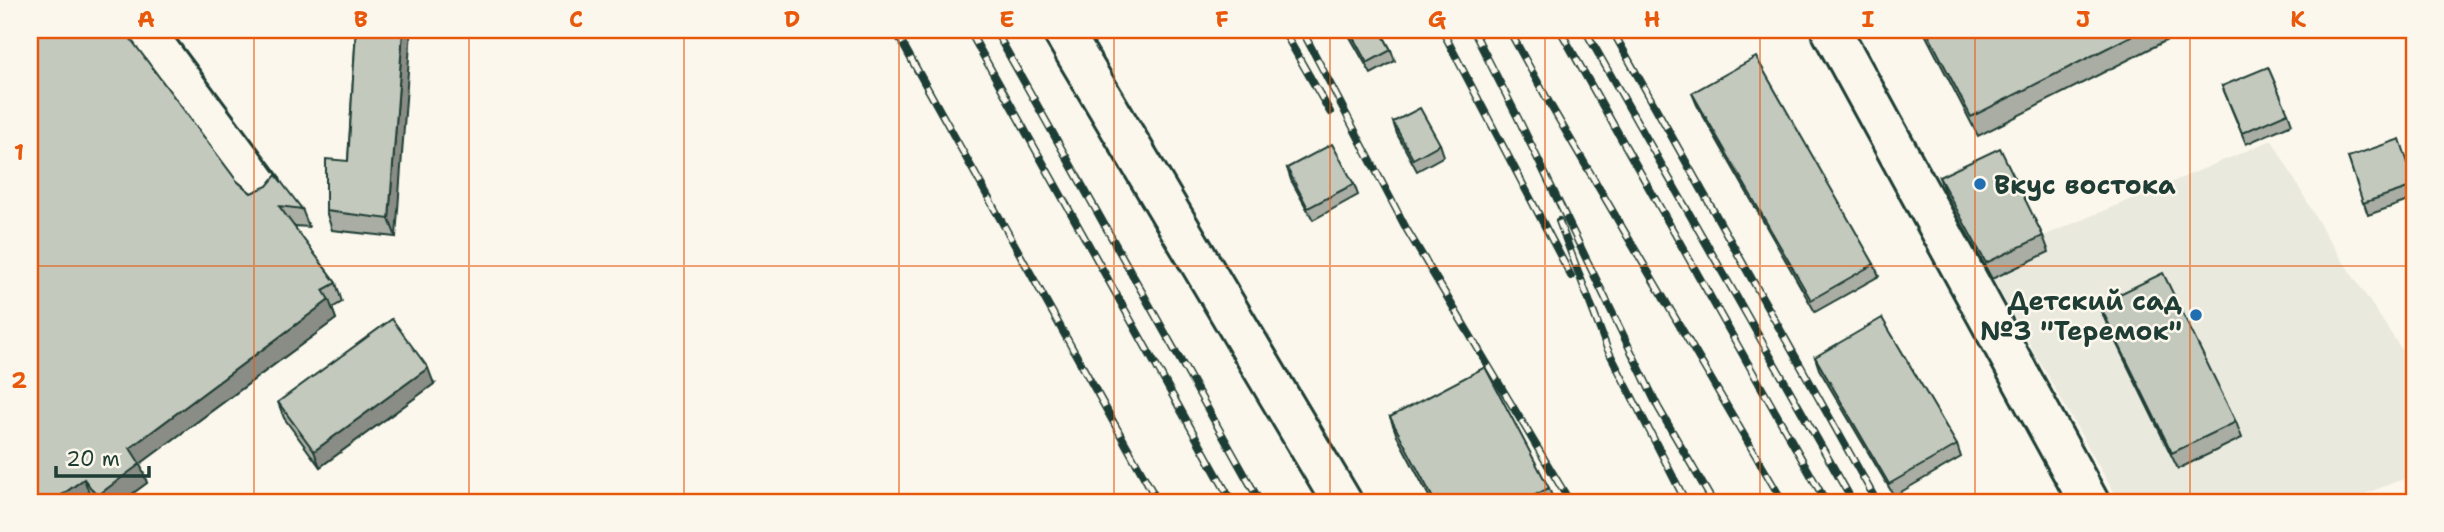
<svg xmlns="http://www.w3.org/2000/svg" width="2444" height="532" viewBox="0 0 2444 532" font-family="'Shantell Sans',sans-serif">
<style>
.built{fill:#eae9de}
.lines{fill:none;stroke-linecap:round;stroke-linejoin:round}
.minor-casing{stroke:#1f3d34;stroke-width:44}
.minor{stroke:#fbf7ec;stroke-width:38}
.rail-casing{stroke:#1f3d34;stroke-width:8}
.rail{stroke:#fbf7ec;stroke-width:5;stroke-dasharray:16;stroke-linecap:butt}
.wall{fill:#a9ada3;stroke:#1f3d34;stroke-width:2}
.shaded-wall{fill:#898d85;stroke:#1f3d34;stroke-width:2}
.building{fill:#c4c9be;stroke:#1f3d34;stroke-width:2}
.grid{fill:none;stroke:#e8590c;stroke-width:2;stroke-opacity:0.55}
.poi-dot{fill:#1f6fb2;stroke:#fbf7ec;stroke-width:2.5}
.labels{text-anchor:middle;dominant-baseline:central;stroke-width:5;stroke-linejoin:round;paint-order:stroke}
.poi-label{font-size:26px;font-weight:bold;fill:#1f3d34;stroke:#fbf7ec;text-anchor:start}
.neatline{fill:none;stroke:#e8590c;stroke-width:2.5}
.grid-label{font-size:23px;text-anchor:middle;font-weight:bold;fill:#e8590c}
</style>
<rect width="100%" height="100%" fill="#fbf7ec"/>
<filter id="ink" filterUnits="userSpaceOnUse"><feTurbulence type="fractalNoise" baseFrequency=".0143" numOctaves="2"/><feDisplacementMap in="SourceGraphic" scale="14" xChannelSelector="R" yChannelSelector="G"/><feConvolveMatrix kernelMatrix="1 2 1 2 8 2 1 2 1" color-interpolation-filters="sRGB"/></filter>
<g filter="url(#ink)">
<path class="built" d="M2272 140 2327 237 2404 353 2414 351V475L2343 502H2119L1993 279 2048 252 2041 237Z"/>
<g class="lines">
<g class="minor-casing">
<g id="minor">
<path d="M144 30 261 187"/>
<path d="M1062 30 1342 502"/>
<path d="M1831 30 2089 502"/>
</g>
</g>
<use href="#minor" class="minor"/>
<g class="rail-casing">
<g id="rail">
<path d="M895 30 1158 502"/>
<path d="M969 30 1232 502"/>
<path d="M995 30 1260 502"/>
<path d="M1283 30 1330 112"/>
<path d="M1302 30 1407 230 1570 502"/>
<path d="M1442 30 1571 276"/>
<path d="M1473 30 1519 120 1658 407 1713 502"/>
<path d="M1509 30 1551 106 1783 502"/>
<path d="M1560 30 1826 502"/>
<path d="M1585 30 1853 502"/>
<path d="M1612 30 1877 502"/>
<path d="M1559 221 1607 348 1686 502"/>
</g>
</g>
<use href="#rail" class="rail"/>
</g>
<g class="wall">
<path d="M356 30 396 237 332 230 326 211 348 161Z"/>
<path d="M1348 30H1380L1391 50 1395 61 1371 74 1350 37Z"/>
<path d="M1923 30H2187L1978 136Z"/>
<path d="M2222 86 2288 113 2292 124 2246 144Z"/>
<path d="M1692 93 1874 264 1879 276 1815 312 1697 105Z"/>
<path d="M1393 122 1440 144 1444 156 1417 171 1397 134Z"/>
<path d="M2348 157 2414 180V199L2368 215Z"/>
<path d="M1287 168 1354 184 1358 195 1313 220 1291 180Z"/>
<path d="M1939 177 2043 236 2049 252 1992 279 1945 193Z"/>
<path d="M237 181 251 193 302 209 309 227 293 226 336 283 342 302 332 308 336 319 140 464 147 483 121 502H95L91 498 85 502H30Z"/>
<path d="M2099 304 2236 422 2242 438 2178 469 2105 320Z"/>
<path d="M1815 357 1957 445 1961 457 1894 496 1819 369Z"/>
<path d="M434 384 320 467 284 418 278 402Z"/>
<path d="M1390 417 1549 488 1554 502H1432L1397 436Z"/>
</g>
<g class="shaded-wall">
<path d="M403 30H411L396 237 389 219Z"/>
<path d="M329 300 336 319 140 464 147 483 121 502H99L97 496 130 448Z"/>
<path d="M428 368 434 384 320 467 314 451Z"/>
<path d="M84 479 91 498 85 502H52Z"/>
</g>
<g class="building">
<path d="M30 30H124L237 181 251 193 267 186 276 175 302 209 279 206 336 283 323 290 329 300 130 448 140 464 97 496 84 479 52 502H30Z"/>
<path d="M356 30H403L389 219 326 211V159L348 161Z"/>
<path d="M1349 30H1380L1391 50 1367 63Z"/>
<path d="M1926 30H2143L1971 117Z"/>
<path d="M1756 57 1874 264 1811 300 1692 93Z"/>
<path d="M2268 67 2288 113 2242 133 2222 86Z"/>
<path d="M1420 108 1440 144 1413 159 1393 122Z"/>
<path d="M2400 139 2414 181V186L2363 203 2348 157Z"/>
<path d="M1332 144 1354 184 1308 208 1287 168Z"/>
<path d="M2000 148 2043 236 1986 263 1939 177Z"/>
<path d="M2163 273 2236 422 2172 453 2099 304Z"/>
<path d="M1882 318 1957 445 1889 484 1815 357Z"/>
<path d="M392 319 428 368 314 451 278 402Z"/>
<path d="M1485 367 1549 488 1522 502H1435L1390 417Z"/>
</g>
</g>
<path class="grid" d="M254 30V502M469 30V502M684 30V502M899 30V502M1114 30V502M1330 30V502M1545 30V502M1760 30V502M1975 30V502M2190 30V502M30 266H2414"/>
<g class="poi-dot">
<circle cx="1980" cy="184" r="7"/>
<circle cx="2196" cy="315" r="7"/>
</g>
<g class="labels">
<g class="poi-label">
<text x="1994" y="184">Вкус востока</text>
<text x="2182" y="300" text-anchor="end">Детский сад<tspan x="2182" dy="30">№3 "Теремок"</tspan></text>
</g>
</g>
<rect width="2444" height="532" fill="none" stroke="#fbf7ec" stroke-width="77"/>
<path d="M56 466v10h93v-10" fill="none" stroke="#1f3d34" stroke-width="3.5"/>
<text x="66" y="466" font-size="21" fill="#1f3d34" stroke="#fbf7ec" stroke-width="5" paint-order="stroke">20 m</text>
<rect x="38" y="38" width="2368" height="456" class="neatline"/>
<g class="grid-label">
<text x="146" y="27">A</text>
<text x="361" y="27">B</text>
<text x="576" y="27">C</text>
<text x="792" y="27">D</text>
<text x="1007" y="27">E</text>
<text x="1222" y="27">F</text>
<text x="1437" y="27">G</text>
<text x="1652" y="27">H</text>
<text x="1868" y="27">I</text>
<text x="2083" y="27">J</text>
<text x="2298" y="27">K</text>
<text x="19" y="160">1</text>
<text x="19" y="388">2</text>
</g>
</svg>
